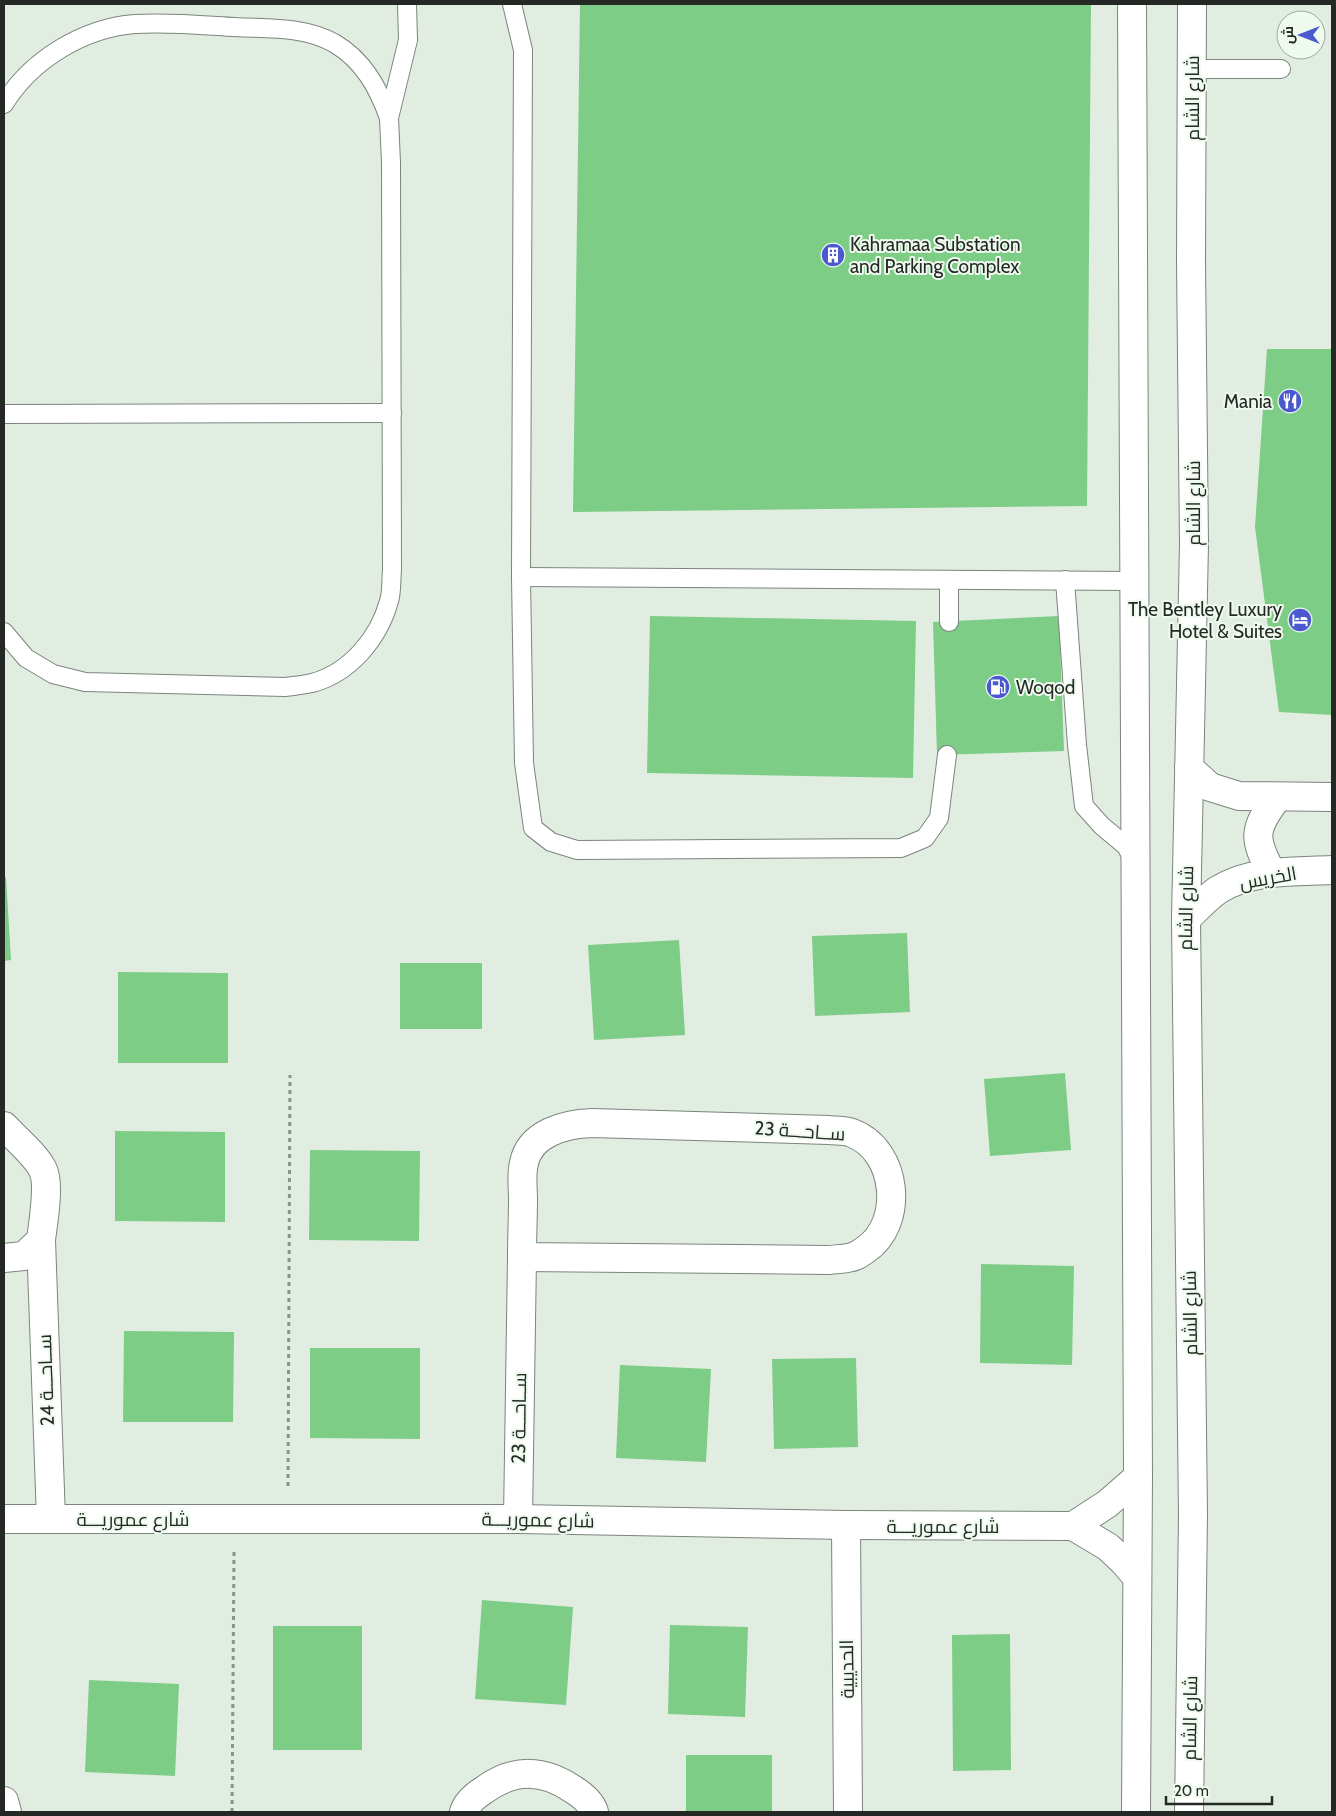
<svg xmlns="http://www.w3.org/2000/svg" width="1336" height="1816" viewBox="0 0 1336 1816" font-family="Cabin,Cairo,sans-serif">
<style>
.building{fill:#7dcd86}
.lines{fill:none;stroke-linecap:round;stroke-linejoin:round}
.lane-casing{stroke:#7a857b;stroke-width:20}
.street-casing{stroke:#7a857b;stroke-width:30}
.secondary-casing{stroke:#7a857b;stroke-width:30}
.path{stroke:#8a928a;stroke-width:3;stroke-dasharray:4 4;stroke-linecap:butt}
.lane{stroke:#fff;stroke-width:18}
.street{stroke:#fff;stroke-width:28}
.secondary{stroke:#fff;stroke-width:28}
.labels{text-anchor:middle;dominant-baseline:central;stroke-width:4;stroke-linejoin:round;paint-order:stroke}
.street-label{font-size:19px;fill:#252925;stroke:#effaef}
.poi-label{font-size:19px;fill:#252925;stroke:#effaef;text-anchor:start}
</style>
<rect width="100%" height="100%" fill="#e2ede2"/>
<g class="building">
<path d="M580 4H1091L1087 506 573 512Z"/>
<path d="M1267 349H1332V715L1279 712 1255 527Z"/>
<path d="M650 616 916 621 913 778 647 773Z"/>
<path d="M1059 616 1064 751 937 755 933 622Z"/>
<path d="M4 877H6L11 960 4 961Z"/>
<path d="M907 933 910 1012 815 1016 812 936Z"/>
<path d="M679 940 685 1035 594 1040 588 945Z"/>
<rect x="400" y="963" width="82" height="66"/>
<path d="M118 972 228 973V1063H118Z"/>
<path d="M1065 1073 1071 1150 990 1156 984 1079Z"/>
<path d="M115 1131 225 1132V1222L115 1221Z"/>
<path d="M310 1150 420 1151 419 1241 309 1240Z"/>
<path d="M981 1264 1074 1266 1072 1365 980 1363Z"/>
<path d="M124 1331 234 1332 233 1422H123Z"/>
<path d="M310 1348H420V1439L310 1438Z"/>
<path d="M856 1358 858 1447 774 1449 772 1359Z"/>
<path d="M620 1365 711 1369 706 1462 616 1458Z"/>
<path d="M482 1600 573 1607 566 1705 475 1699Z"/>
<path d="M670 1625 748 1627 745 1717 668 1714Z"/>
<rect x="273" y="1626" width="89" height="124"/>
<path d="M1010 1634 1011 1770 953 1771 952 1635Z"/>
<path d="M89 1680 179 1684 175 1776 85 1772Z"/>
<rect x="686" y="1755" width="86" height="57"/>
</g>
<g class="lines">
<g class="lane-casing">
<g id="lane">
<path d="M512 4 523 50 521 577 524 763 533 828 551 842 577 850 901 848 925 838 939 818 947 755"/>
<path d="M1193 69H1281"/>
<path d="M4 104C31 60 83 28 135 24 168 22 201 25 234 27 268 29 303 26 334 43 363 60 378 87 389 118"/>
<path d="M4 414 392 413"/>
<path d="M521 577 1135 581"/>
<path d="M949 580V622"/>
<path d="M1065 580 1077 745 1084 806 1102 826 1126 846 1134 861"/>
<path d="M4 632 26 658 53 674 85 682 285 687C294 686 303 685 312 683 350 673 379 638 389 601 392 592 391 580 392 570L391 163 389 118 408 40 407 4"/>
</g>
</g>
<g class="street-casing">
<g id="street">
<path d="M1189 768 1210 787 1239 796 1332 797"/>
<path d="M1272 873C1253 839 1253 829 1277 798"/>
<path d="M1186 919C1196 910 1206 898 1218 890 1251 869 1294 872 1332 870"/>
<path d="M592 1123 829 1130C836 1131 845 1130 852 1133 898 1150 905 1224 865 1250 862 1252 858 1255 855 1256 848 1259 837 1259 829 1260L522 1257C522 1237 523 1218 523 1199 523 1188 521 1174 524 1163 530 1133 565 1124 592 1123Z"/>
<path d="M4 1126C15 1138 36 1155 43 1170 50 1185 43 1223 41 1240L24 1256 4 1258"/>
<path d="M41 1240 51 1519"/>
<path d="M4 1519H518L846 1525 1073 1526 1108 1547 1123 1561 1136 1576"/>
<path d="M518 1519 522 1257"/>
<path d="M846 1525 848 1812"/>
<path d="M1073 1526 1107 1504 1138 1477"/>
<path d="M4 1801 7 1812"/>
<path d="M464 1812C467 1802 476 1795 484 1790 514 1768 544 1769 574 1790 582 1795 591 1802 594 1812"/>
</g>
</g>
<g class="secondary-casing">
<g id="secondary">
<path d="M1132 4 1138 1477 1136 1812"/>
<path d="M1189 1812 1193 1515 1186 919 1194 544 1191 262 1192 4"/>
</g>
</g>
<g class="path">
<path d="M288 1486 290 1075"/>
<path d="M232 1812 234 1552"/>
</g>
<use href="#lane" class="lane"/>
<use href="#street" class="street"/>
<use href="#secondary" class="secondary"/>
</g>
<defs>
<g id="building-disc" transform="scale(1.25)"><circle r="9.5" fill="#4a5ace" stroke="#effaef"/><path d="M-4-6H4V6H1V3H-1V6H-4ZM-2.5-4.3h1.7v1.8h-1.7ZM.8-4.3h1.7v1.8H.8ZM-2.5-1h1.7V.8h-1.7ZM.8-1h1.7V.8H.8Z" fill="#fff"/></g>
<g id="restaurant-disc" transform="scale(1.25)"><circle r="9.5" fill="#4a5ace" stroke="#effaef"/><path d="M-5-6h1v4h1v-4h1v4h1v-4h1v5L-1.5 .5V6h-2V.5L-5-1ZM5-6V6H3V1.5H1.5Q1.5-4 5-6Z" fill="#fff"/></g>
<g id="hotel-disc" transform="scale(1.25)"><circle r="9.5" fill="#4a5ace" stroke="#effaef"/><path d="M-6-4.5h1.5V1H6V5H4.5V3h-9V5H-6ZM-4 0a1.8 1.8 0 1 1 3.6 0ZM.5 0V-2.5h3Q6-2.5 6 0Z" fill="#fff"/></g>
<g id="fuel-disc" transform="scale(1.25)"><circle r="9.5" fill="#4a5ace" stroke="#effaef"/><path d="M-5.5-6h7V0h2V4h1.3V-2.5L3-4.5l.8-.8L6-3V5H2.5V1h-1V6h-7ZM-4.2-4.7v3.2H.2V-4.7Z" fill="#fff"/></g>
</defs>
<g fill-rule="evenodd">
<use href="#building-disc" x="833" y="255"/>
<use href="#restaurant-disc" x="1290" y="401"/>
<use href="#hotel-disc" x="1300" y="620"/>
<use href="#fuel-disc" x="998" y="687"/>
</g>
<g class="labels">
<g class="street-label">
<text transform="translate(1192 98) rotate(-90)">شارع الشام</text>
<text transform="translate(1193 503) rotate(-90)">شارع الشام</text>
<text transform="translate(1268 878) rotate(-10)">الخريس</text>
<text transform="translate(1186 908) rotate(-89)">شارع الشام</text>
<text transform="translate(800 1131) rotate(4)">ســاحـــة 23</text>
<text transform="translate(1190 1313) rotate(-91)">شارع الشام</text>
<text transform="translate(46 1380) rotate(-92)">ســاحـــة 24</text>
<text transform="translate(519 1418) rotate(-89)">ســاحـــة 23</text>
<text x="133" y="1519">شارع عموريـــة</text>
<text transform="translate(538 1520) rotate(1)">شارع عموريـــة</text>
<text x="943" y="1526">شارع عموريـــة</text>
<text transform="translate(847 1669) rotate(-91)">الحديبية</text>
<text transform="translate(1190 1718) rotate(-89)">شارع الشام</text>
</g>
<g class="poi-label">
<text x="850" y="244">Kahramaa Substation<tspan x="850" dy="22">and Parking Complex</tspan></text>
<text x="1272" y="401" text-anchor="end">Mania</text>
<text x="1282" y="609" text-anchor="end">The Bentley Luxury<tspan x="1282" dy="22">Hotel &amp; Suites</tspan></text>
<text x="1016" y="687">Woqod</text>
</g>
</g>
<rect width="1336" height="1816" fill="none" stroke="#252925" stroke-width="10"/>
<g transform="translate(1301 35) rotate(270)"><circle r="24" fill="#effaef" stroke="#9ea69e"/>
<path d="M0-4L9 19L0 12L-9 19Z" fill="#4a5ace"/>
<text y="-8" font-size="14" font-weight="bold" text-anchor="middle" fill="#252925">ش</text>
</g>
<path d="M1166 1796v8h106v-8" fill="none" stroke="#252925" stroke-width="2.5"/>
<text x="1174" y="1796" font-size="15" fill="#252925" stroke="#effaef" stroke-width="4" paint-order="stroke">20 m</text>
</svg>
